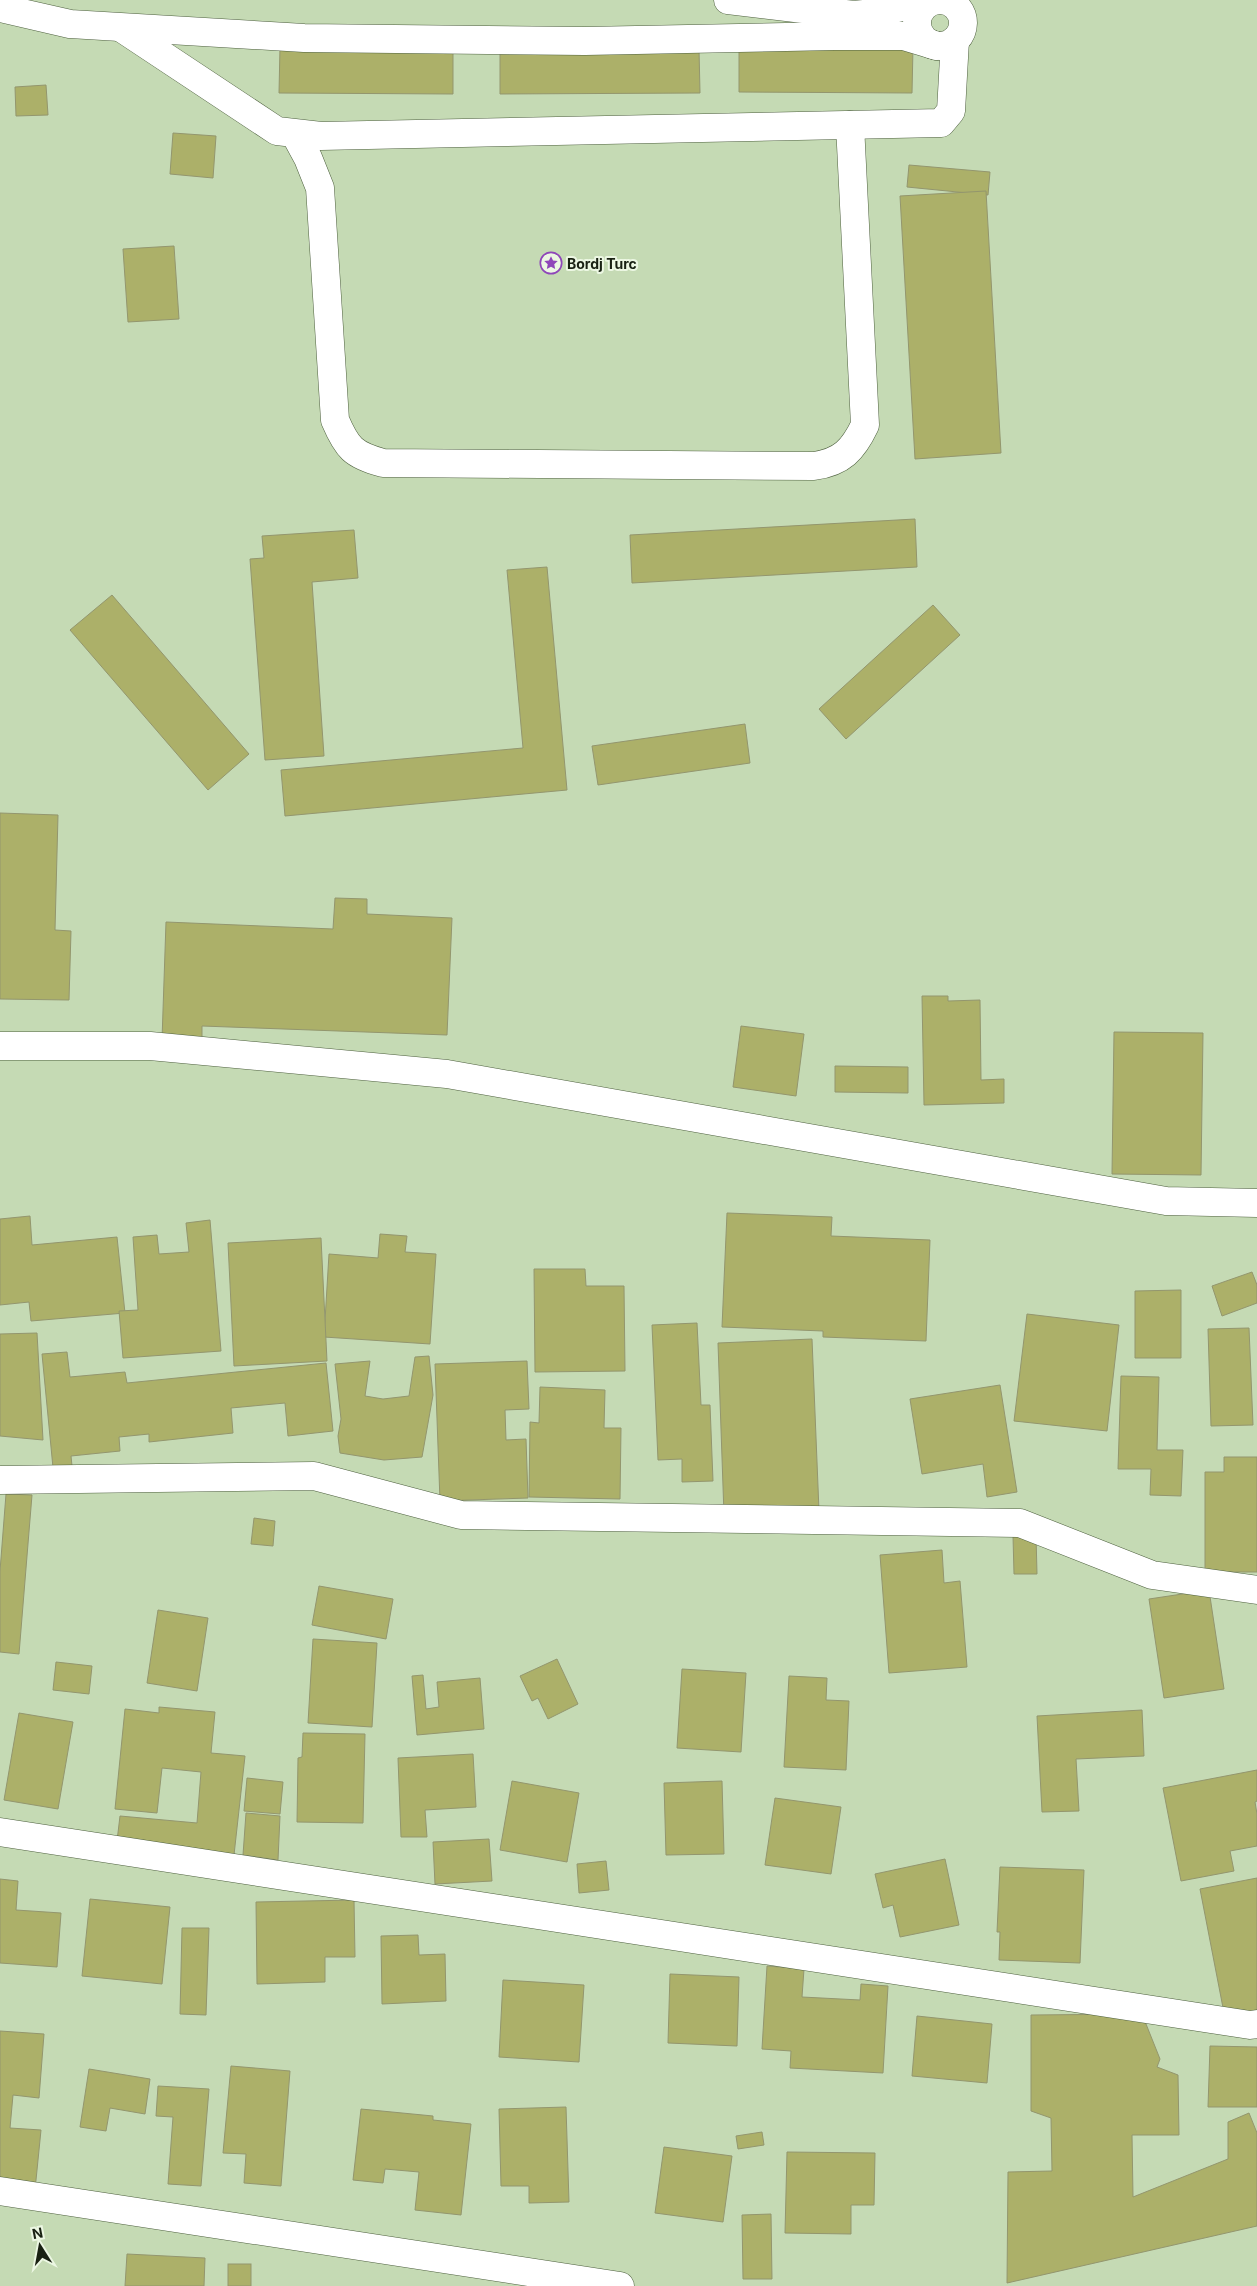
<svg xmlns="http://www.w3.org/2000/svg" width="1257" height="2286" viewBox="0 0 1257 2286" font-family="Inter,sans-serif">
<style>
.building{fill:#acb069;stroke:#93966e}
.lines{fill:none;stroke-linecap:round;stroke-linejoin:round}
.street-casing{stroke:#4e603f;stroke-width:29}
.street{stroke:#fff;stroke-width:28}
.labels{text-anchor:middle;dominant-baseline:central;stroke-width:4;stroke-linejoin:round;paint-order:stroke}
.poi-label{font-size:14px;font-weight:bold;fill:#192113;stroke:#ecf7e3;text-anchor:start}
</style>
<rect width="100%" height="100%" fill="#c5dab4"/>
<g class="building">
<path d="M739 46 913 47 912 93 739 92Z"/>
<path d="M280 47 453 48V94L279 93Z"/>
<path d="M699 49 700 93 500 94V51Z"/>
<path d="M46 85 48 115 16 116 15 87Z"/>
<path d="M173 133 216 136 213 178 170 174Z"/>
<path d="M909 165 990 172 988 195 907 187Z"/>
<path d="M986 191 1001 453 915 459 900 196Z"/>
<path d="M174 246 179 319 128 322 123 249Z"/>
<path d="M915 519 917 567 632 583 630 535Z"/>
<path d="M354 530 358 578 312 582 324 756 265 760 250 559 264 558 262 536Z"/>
<path d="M547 567 567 790 285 816 281 770 523 748 507 570Z"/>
<path d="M112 595 249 754 208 790 70 630Z"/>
<path d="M933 605 960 635 846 739 819 709Z"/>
<path d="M745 724 750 763 598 785 592 746Z"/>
<path d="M0 813 58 815 55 930 71 931 69 1000 0 999Z"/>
<path d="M335 898 367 899V914L452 918 447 1035 202 1026V1041L162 1040 166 922 333 929Z"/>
<path d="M922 996H948V1001L980 1000 981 1080 1004 1079V1103L924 1105Z"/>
<path d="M741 1026 804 1034 796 1096 733 1087Z"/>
<path d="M1114 1032 1203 1033 1201 1175 1112 1174Z"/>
<path d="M835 1066 908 1067V1093L835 1092Z"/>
<path d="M727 1213 832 1217 831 1236 930 1240 926 1341 823 1337V1331L722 1327Z"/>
<path d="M30 1216 32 1245 117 1237 125 1313 31 1321 29 1302 0 1305V1219Z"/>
<path d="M210 1220 221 1351 123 1358 119 1311 138 1310 133 1237 157 1235 159 1254 189 1252 186 1223Z"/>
<path d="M380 1234 407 1236 405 1252 436 1254 430 1344 324 1337 329 1254 378 1258Z"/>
<path d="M321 1238 327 1361 234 1366 228 1243Z"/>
<path d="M534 1269H585L586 1286H624L625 1371 535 1372Z"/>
<path d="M1252 1272 1257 1285V1303L1222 1316 1212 1286Z"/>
<path d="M1181 1290V1358H1135V1291Z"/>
<path d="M1027 1314 1119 1325 1107 1431 1014 1421Z"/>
<path d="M697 1323 701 1405H710L713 1481 682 1482V1459L658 1460 652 1325Z"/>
<path d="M1249 1328 1253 1425 1211 1426 1208 1329Z"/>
<path d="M37 1333 43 1440 0 1436V1334Z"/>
<path d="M812 1339 819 1511 724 1515 718 1343Z"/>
<path d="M67 1352 70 1377 125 1372 127 1383 326 1363 333 1431 288 1436 285 1403 231 1408 233 1433 149 1442V1434L119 1437 120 1451 71 1456 73 1476 54 1478 42 1354Z"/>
<path d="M429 1356 433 1395 422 1457 384 1460 340 1453 338 1436 341 1419 335 1364 370 1361 365 1396 383 1399 409 1396 415 1357Z"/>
<path d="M527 1361 529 1409 505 1410 506 1440 526 1439 528 1498 440 1501 435 1364Z"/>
<path d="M1121 1376 1159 1377 1157 1450H1183L1181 1496 1150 1495 1151 1469H1118Z"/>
<path d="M1000 1385 1017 1492 987 1497 983 1464 922 1474 910 1399Z"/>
<path d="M540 1387 605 1390 604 1428H621L620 1499 529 1497 530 1422 539 1423Z"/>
<path d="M1224 1457H1257V1572H1205V1472H1224Z"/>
<path d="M6 1494 32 1495 19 1654 0 1652V1571Z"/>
<path d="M254 1518 275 1521 273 1546 251 1544Z"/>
<path d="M1036 1535 1037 1574H1014L1013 1536Z"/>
<path d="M942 1550 944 1583 960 1581 967 1667 889 1673 880 1555Z"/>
<path d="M319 1586 393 1599 386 1639 312 1625Z"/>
<path d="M1209 1590 1224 1689 1164 1698 1149 1599Z"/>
<path d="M158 1610 208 1618 197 1691 147 1683Z"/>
<path d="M313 1639 377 1643 372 1727 308 1723Z"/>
<path d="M557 1659 578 1704 548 1719 538 1698 532 1701 520 1676Z"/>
<path d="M56 1662 92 1666 89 1694 53 1690Z"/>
<path d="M682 1669 746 1673 741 1752 677 1748Z"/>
<path d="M423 1675 426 1709 439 1707 437 1682 480 1678 484 1729 417 1735 412 1676Z"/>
<path d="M789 1676 827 1678 826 1700 849 1701 846 1770 784 1767Z"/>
<path d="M159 1707 215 1712 211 1753 245 1756 234 1855 117 1841 120 1816 197 1823 201 1772 162 1768 157 1813 115 1809 125 1709 159 1713Z"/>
<path d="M1142 1710 1144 1756 1076 1759 1079 1811 1042 1812 1037 1716Z"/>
<path d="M19 1713 73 1722 58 1809 4 1800Z"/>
<path d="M303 1733 365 1734 363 1823 297 1822 298 1758 302 1757Z"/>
<path d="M473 1754 476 1807 425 1810 427 1837H401L398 1758Z"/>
<path d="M1257 1770V1801L1255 1802 1257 1814V1846L1230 1851 1234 1871 1181 1881 1163 1788Z"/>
<path d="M247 1778 283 1782 280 1814 244 1811Z"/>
<path d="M512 1781 579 1793 567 1862 500 1850Z"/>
<path d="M722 1781 724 1854 666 1855 664 1783Z"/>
<path d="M775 1798 841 1807 831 1874 765 1865Z"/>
<path d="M246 1813 280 1816 278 1860 243 1855Z"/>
<path d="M489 1839 492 1881 435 1884 433 1842Z"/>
<path d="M945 1859 959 1925 900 1937 893 1905 883 1908 875 1874Z"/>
<path d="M606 1861 609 1890 579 1893 577 1864Z"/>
<path d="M1000 1867 1084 1870 1080 1963 999 1960 1000 1932H997Z"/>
<path d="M1257 1878V2012L1225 2018 1200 1889Z"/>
<path d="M0 1879 18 1881 16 1910 61 1913 57 1967 0 1963Z"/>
<path d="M90 1899 170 1907 162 1984 82 1976Z"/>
<path d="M354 1900 355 1957H325V1982L257 1984 256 1902Z"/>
<path d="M182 1928H209L206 2015 180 2014Z"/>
<path d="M418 1935 419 1955 445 1954 446 2001 382 2004 381 1936Z"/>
<path d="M767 1966 804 1969 802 1997 860 2000 861 1984 888 1986 883 2073 790 2068 791 2051 762 2049Z"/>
<path d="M670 1974 739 1977 737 2046 668 2043Z"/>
<path d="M503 1980 584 1985 579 2062 499 2057Z"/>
<path d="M1142 2014 1160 2059 1157 2067 1178 2075 1179 2135H1132L1133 2197 1228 2159V2122L1249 2113 1257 2133V2226L1007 2283 1008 2172 1052 2171 1051 2118 1031 2111V2015Z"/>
<path d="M917 2016 992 2024 987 2083 912 2076Z"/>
<path d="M0 2031 44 2034 39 2098 13 2095 10 2128 41 2130 35 2190 0 2187Z"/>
<path d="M1210 2046 1257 2047V2107H1208Z"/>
<path d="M231 2066 290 2071 281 2186 244 2183 246 2154 223 2153Z"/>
<path d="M89 2069 150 2079 145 2114 110 2108 106 2131 80 2127Z"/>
<path d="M158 2086 209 2089 201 2186 168 2184 173 2117 156 2116Z"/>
<path d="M566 2107 569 2202 529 2203V2186H501L499 2109Z"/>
<path d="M361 2109 433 2116V2120L471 2124 461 2215 415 2210 419 2172 385 2169 383 2183 353 2180Z"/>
<path d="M762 2132 764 2145 738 2149 736 2136Z"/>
<path d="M664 2147 732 2156 723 2222 655 2213Z"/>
<path d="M787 2152 875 2153 874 2205H851V2234L785 2233Z"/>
<path d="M771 2214 772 2279H743L742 2215Z"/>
<path d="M127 2254 205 2258 204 2286H125Z"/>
<rect x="228" y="2264" width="23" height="22"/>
</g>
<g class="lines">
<g class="street-casing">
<g id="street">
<path d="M728 0 854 15 873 13 932 1"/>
<circle cx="940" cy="23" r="23"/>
<path d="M0 8 70 24 304 38 585 41 834 36H904L937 46"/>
<path d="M123 29 277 131 321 136 941 123 951 111 955 40"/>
<path d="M295 134 308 158 320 188 335 420C347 448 353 455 383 463L814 466C842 462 853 450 865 425L850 125"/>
<path d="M0 1046H150L447 1074 1166 1201 1257 1203"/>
<path d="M0 1480 314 1476 461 1515 1020 1523 1152 1575 1257 1590"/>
<path d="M0 1832 1250 2025 1257 2024"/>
<path d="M0 2191 620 2286"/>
</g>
</g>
<use href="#street" class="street"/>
</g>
<defs>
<g id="sight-ring" transform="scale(1.125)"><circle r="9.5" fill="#ecf7e3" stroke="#8f46b9" stroke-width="1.5"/><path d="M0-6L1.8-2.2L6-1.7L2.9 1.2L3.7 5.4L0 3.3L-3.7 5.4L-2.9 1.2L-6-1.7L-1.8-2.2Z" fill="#8f46b9"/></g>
</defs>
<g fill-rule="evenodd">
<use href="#sight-ring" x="551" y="263"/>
</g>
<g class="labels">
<g class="poi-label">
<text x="567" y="263">Bordj Turc</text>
</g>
</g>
<g transform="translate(40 2246) rotate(349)" stroke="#ecf7e3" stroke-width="4" paint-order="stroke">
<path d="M0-4L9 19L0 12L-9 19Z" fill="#192113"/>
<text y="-8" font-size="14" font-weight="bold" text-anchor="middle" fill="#192113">N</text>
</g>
</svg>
